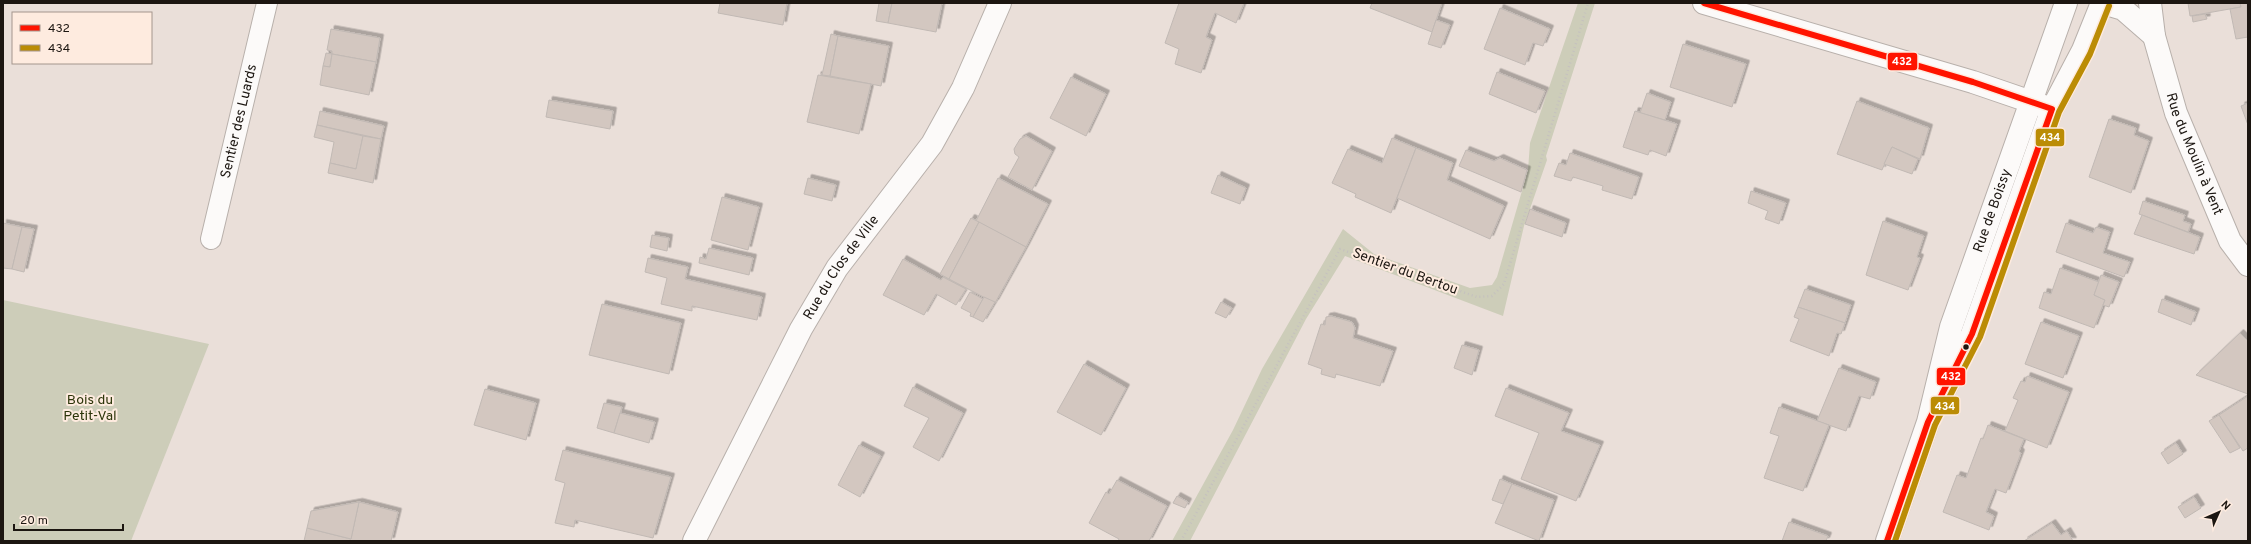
<svg xmlns="http://www.w3.org/2000/svg" width="2251" height="544" viewBox="0 0 2251 544" font-family="Overpass,sans-serif">
<style>
.green{fill:#cdcdb9}
.building{fill:#d3c7c0;stroke:#c1b9b4;filter:url(#shadow)}
.lines{fill:none;stroke-linecap:round;stroke-linejoin:round}
.service-casing{stroke:#b8b0ab;stroke-width:22}
.minor-casing{stroke:#b8b0ab;stroke-width:24}
.tertiary-casing{stroke:#b8b0ab;stroke-width:24}
.path{stroke:#c5c1bf;stroke-width:2.5;stroke-dasharray:1 3;stroke-linecap:butt}
.service{stroke:#fcfaf9;stroke-width:20}
.minor{stroke:#fcfaf9;stroke-width:22}
.tertiary{stroke:#fcfaf9;stroke-width:22}
.bus-1-casing{stroke:#feebdf;stroke-width:9}
.bus-2-casing{stroke:#feebdf;stroke-width:9}
.bus-1{stroke:#ff1400;stroke-width:6}
.bus-2{stroke:#bb8c05;stroke-width:6}
.bus-dot{fill:#1c1611;stroke:#feebdf;stroke-width:1.5}
.labels{text-anchor:middle;dominant-baseline:central;stroke-width:4;stroke-linejoin:round;paint-order:stroke}
.street-label{font-size:14px;fill:#1c1611;stroke:#feebdf}
.park-label{font-size:14px;fill:#2c3509;stroke:#feebdf}
.line-badge{stroke:#feebdf;stroke-width:1.5}
.badge-label{font-size:11px;text-anchor:middle;font-weight:bold;fill:#fff}
</style>
<defs>
<filter id="shadow"><feDropShadow dx="3.5" dy="-3.5" stdDeviation="0" flood-color="#0004"/></filter>
</defs>
<rect width="100%" height="100%" fill="#eadfd9"/>
<g class="green">
<path d="M1578 3H1595L1546 156 1547 160 1524 226 1503 316 1345 256 1306 319 1190 541H1172L1233 430 1262 369 1343 229 1374 254 1470 288 1492 285 1497 277 1528 170 1530 143Z"/>
<path d="M3 300 209 344 131 541H3Z"/>
</g>
<g class="building">
<path d="M720 3H787L783 25 718 13Z"/>
<path d="M879 3H892L888 23 876 21Z"/>
<path d="M892 3H942L936 32 888 23Z"/>
<path d="M1179 3H1244L1236 23 1215 13 1206 37 1212 40 1201 73 1175 64 1179 49 1165 43Z"/>
<path d="M1372 3H1442L1432 32 1370 8Z"/>
<path d="M2188 3H2240L2241 7 2190 16Z"/>
<path d="M2240 3H2247L2248 37 2236 39 2230 9 2241 7Z"/>
<path d="M1500 8 1550 29 1543 46 1533 43 1525 65 1484 49Z"/>
<path d="M2205 14 2207 19 2193 22 2192 16Z"/>
<path d="M1436 20 1450 25 1441 48 1428 44Z"/>
<path d="M331 29 380 38 376 62 332 54V51L327 50Z"/>
<path d="M831 34 838 36 830 76 822 75Z"/>
<path d="M838 36 889 46 881 86 830 76Z"/>
<path d="M1683 44 1746 64 1732 107 1670 87Z"/>
<path d="M326 53 332 54 330 67 323 66Z"/>
<path d="M332 54 376 62 369 95 320 85 323 66 330 67Z"/>
<path d="M1497 72 1545 91 1536 113 1489 94Z"/>
<path d="M818 75 871 84 859 134 807 122Z"/>
<path d="M1071 77 1106 94 1086 136 1050 118Z"/>
<path d="M1647 93 1671 102 1665 120 1640 113Z"/>
<path d="M549 100 613 111 610 129 546 117Z"/>
<path d="M1857 101 1929 128 1920 159 1892 147 1882 170 1837 154Z"/>
<path d="M2248 103V125L2241 106Z"/>
<path d="M320 111 384 126 381 139 317 125Z"/>
<path d="M1635 111 1677 124 1666 156 1650 150 1648 155 1623 147Z"/>
<path d="M2109 119 2136 128 2134 135 2149 141 2131 193 2089 177Z"/>
<path d="M317 125 363 136 356 169 330 163 334 142 314 137Z"/>
<path d="M363 136 381 139 373 183 328 173 330 163 356 169Z"/>
<path d="M1026 136 1052 151 1032 190 1008 177 1019 157 1015 154 1014 149 1020 139Z"/>
<path d="M1392 138 1416 148 1391 213 1355 197 1356 194 1332 183 1348 149 1382 163Z"/>
<path d="M1892 147 1918 159 1912 174 1884 164Z"/>
<path d="M1416 148 1453 163 1447 180 1504 206 1490 239 1397 198Z"/>
<path d="M1466 150 1494 161 1500 158 1527 170 1521 192 1459 166Z"/>
<path d="M1570 153 1639 177 1632 199 1602 190 1603 186 1573 177 1571 181 1554 176 1559 163 1566 165Z"/>
<path d="M1218 175 1246 188 1240 204 1211 193Z"/>
<path d="M808 178 836 185 832 201 804 194Z"/>
<path d="M998 178 1048 204 1026 247 976 221Z"/>
<path d="M1751 191 1786 203 1779 224 1765 219 1768 211 1748 203Z"/>
<path d="M722 197 759 207 748 250 711 240Z"/>
<path d="M2143 201 2185 215 2183 221 2191 224 2188 232 2139 214Z"/>
<path d="M1530 209 1566 223 1562 237 1525 224Z"/>
<path d="M2142 215 2200 237 2194 254 2134 234Z"/>
<path d="M971 218 979 222 949 279 940 274Z"/>
<path d="M1883 221 1924 236 1917 257 1920 258 1908 290 1866 275Z"/>
<path d="M979 222 1026 247 995 303 949 279Z"/>
<path d="M3 223 22 227 12 269 3 268Z"/>
<path d="M2066 223 2093 233 2096 227 2110 232 2103 253 2130 262 2124 277 2056 252Z"/>
<path d="M22 227 34 229 24 272 12 269Z"/>
<path d="M652 235 669 238 667 251 650 247Z"/>
<path d="M709 248 753 258 749 275 699 263 700 257 706 259Z"/>
<path d="M648 258 688 267 685 279 762 297 757 320 692 306V311L661 304 667 278 645 272Z"/>
<path d="M903 259 941 280 943 277 966 289 956 305 936 294 924 315 883 295Z"/>
<path d="M2060 268 2099 282 2094 295 2105 300 2094 328 2039 308 2044 292 2051 294Z"/>
<path d="M2101 275 2119 282 2109 307 2103 305 2105 300 2094 295Z"/>
<path d="M1805 289 1851 305 1845 323 1798 307Z"/>
<path d="M970 292 983 299 973 317 970 316 971 313 961 308Z"/>
<path d="M984 297 995 302 983 322 973 317Z"/>
<path d="M2162 299 2196 312 2191 325 2158 312Z"/>
<path d="M1221 302 1232 308 1226 318 1215 313Z"/>
<path d="M602 304 681 323 669 374 589 355Z"/>
<path d="M1798 307 1845 323 1841 334 1837 333 1829 356 1790 341 1799 319 1794 317Z"/>
<path d="M1331 316 1352 322 1355 328 1353 338 1393 351 1380 386 1336 374 1335 378 1321 374 1322 369 1308 364 1321 324 1325 325 1326 317Z"/>
<path d="M2041 322 2079 336 2063 378 2025 364Z"/>
<path d="M2240 333 2248 341V394L2196 375Z"/>
<path d="M1462 345 1479 350 1472 375 1454 368Z"/>
<path d="M1084 364 1126 388 1101 435 1057 412Z"/>
<path d="M1839 368 1876 382 1870 399 1859 396 1846 431 1817 421Z"/>
<path d="M2027 376 2069 392 2047 448 2005 431 2018 400 2013 398 2021 381 2025 382Z"/>
<path d="M913 387 963 413 939 461 913 447 929 418 904 406Z"/>
<path d="M1506 388 1569 413 1561 431 1600 445 1576 501 1521 479 1539 433 1495 416Z"/>
<path d="M485 389 536 403 526 440 474 425Z"/>
<path d="M2248 396V448L2243 451 2219 415Z"/>
<path d="M604 403 622 407 614 433 597 428Z"/>
<path d="M1779 407 1829 425 1803 491 1764 478 1779 436 1770 433Z"/>
<path d="M620 413 655 422 649 443 614 433Z"/>
<path d="M2219 415 2240 448 2230 453 2209 421Z"/>
<path d="M1988 425 2024 439 2019 451 2021 453 2006 493 1995 489 1986 512 1994 516 1989 530 1943 512 1957 475 1966 478 1981 438 1983 439Z"/>
<path d="M2176 443 2183 454 2168 464 2161 453Z"/>
<path d="M859 445 881 456 860 497 838 485Z"/>
<path d="M563 450 671 477 653 538 575 520 574 527 555 523 565 483 555 480Z"/>
<path d="M1500 479 1512 484 1503 504 1492 500Z"/>
<path d="M1117 480 1167 506 1149 541H1118L1119 539 1089 523 1106 492 1109 494Z"/>
<path d="M1512 484 1554 500 1539 541 1495 523Z"/>
<path d="M1177 496 1188 502 1185 508 1173 503Z"/>
<path d="M2194 497 2201 508 2185 518 2178 507Z"/>
<path d="M359 502 398 512 391 541H304L307 528 351 539Z"/>
<path d="M359 502 351 539 307 528 311 511Z"/>
<path d="M1789 522 1828 536 1826 541H1782Z"/>
<path d="M2052 523 2061 535 2067 531 2073 541H2024Z"/>
</g>
<g class="lines">
<g class="service-casing">
<g id="service">
<path id="s1" d="M211 239 267 3"/>
</g>
</g>
<g class="minor-casing">
<g id="minor">
<path d="M1704 3 1973 82 2049 108"/>
<path d="M2103 3 2123 9 2154 36"/>
<path id="s2" d="M2150 3 2154 36 2176 113 2230 241 2248 265"/>
<path id="s3" d="M694 541 801 329 837 268 932 144 963 88 1000 3"/>
</g>
</g>
<g class="tertiary-casing">
<g id="tertiary">
<path d="M1945 389 1972 334 2052 109 2083 50 2102 3"/>
<path id="s4" d="M1887 541 1928 422 1951 327 2066 3"/>
</g>
</g>
<path class="path" d="M1181 541 1340 249 1477 297 1492 296 1504 284 1588 3"/>
<use href="#service" class="service"/>
<use href="#minor" class="minor"/>
<use href="#tertiary" class="tertiary"/>
<g class="bus-1-casing">
<path id="bus-1" d="M1704 3 1973 82 2052 109 1972 334 1928 422 1887 541"/>
</g>
<g class="bus-2-casing">
<path id="bus-2" d="M1895 541 1935 425 1980 337 2059 112 2090 54 2109 6"/>
</g>
<use href="#bus-1" class="bus-1"/>
<use href="#bus-2" class="bus-2"/>
</g>
<circle class="bus-dot" cx="1966" cy="347" r="3.5"/>
<g class="labels">
<g class="street-label">
<text stroke="none"><textPath href="#s1" startOffset="121">Sentier des Luards</textPath></text>
<text stroke="none"><textPath href="#s2" startOffset="158">Rue du Moulin à Vent</textPath></text>
<text stroke="none"><textPath href="#s4" startOffset="347">Rue de Boissy</textPath></text>
<text stroke="none"><textPath href="#s3" startOffset="311">Rue du Clos de Ville</textPath></text>
<text transform="translate(1405 272) rotate(20)">Sentier du Bertou</text>
</g>
<g class="park-label">
<text x="90" y="400">Bois du<tspan x="90" dy="16">Petit-Val</tspan></text>
</g>
</g>
<g class="line-badge">
<rect x="1887" y="52" width="31" height="19" rx="4" fill="#ff1400"/>
<rect x="2035" y="128" width="30" height="19" rx="4" fill="#bb8c05"/>
<rect x="1936" y="367" width="30" height="19" rx="4" fill="#ff1400"/>
<rect x="1930" y="396" width="30" height="19" rx="4" fill="#bb8c05"/>
</g>
<g class="badge-label">
<text x="1902" y="65">432</text>
<text x="2050" y="141">434</text>
<text x="1951" y="380">432</text>
<text x="1945" y="410">434</text>
</g>
<rect width="2251" height="544" fill="none" stroke="#1c1611" stroke-width="8"/>
<rect x="12" y="12" width="140" height="52" fill="#feebdf" stroke="#a4968d"/>
<rect x="20" y="25" width="20" height="6" fill="#ff1400" stroke="#a4968d"/>
<text x="48" y="32" font-size="12" fill="#1c1611">432</text>
<rect x="20" y="45" width="20" height="6" fill="#bb8c05" stroke="#a4968d"/>
<text x="48" y="52" font-size="12" fill="#1c1611">434</text>
<g transform="translate(2219 512) rotate(45)" stroke="#feebdf" stroke-width="3" paint-order="stroke">
<path d="M0-3L7 15L0 10L-7 15Z" fill="#1c1611"/>
<text y="-6" font-size="11" font-weight="bold" text-anchor="middle" fill="#1c1611">N</text>
</g>
<path d="M14 524v6h109v-6" fill="none" stroke="#1c1611" stroke-width="2"/>
<text x="20" y="524" font-size="12" fill="#1c1611" stroke="#feebdf" stroke-width="3" paint-order="stroke">20 m</text>
</svg>
